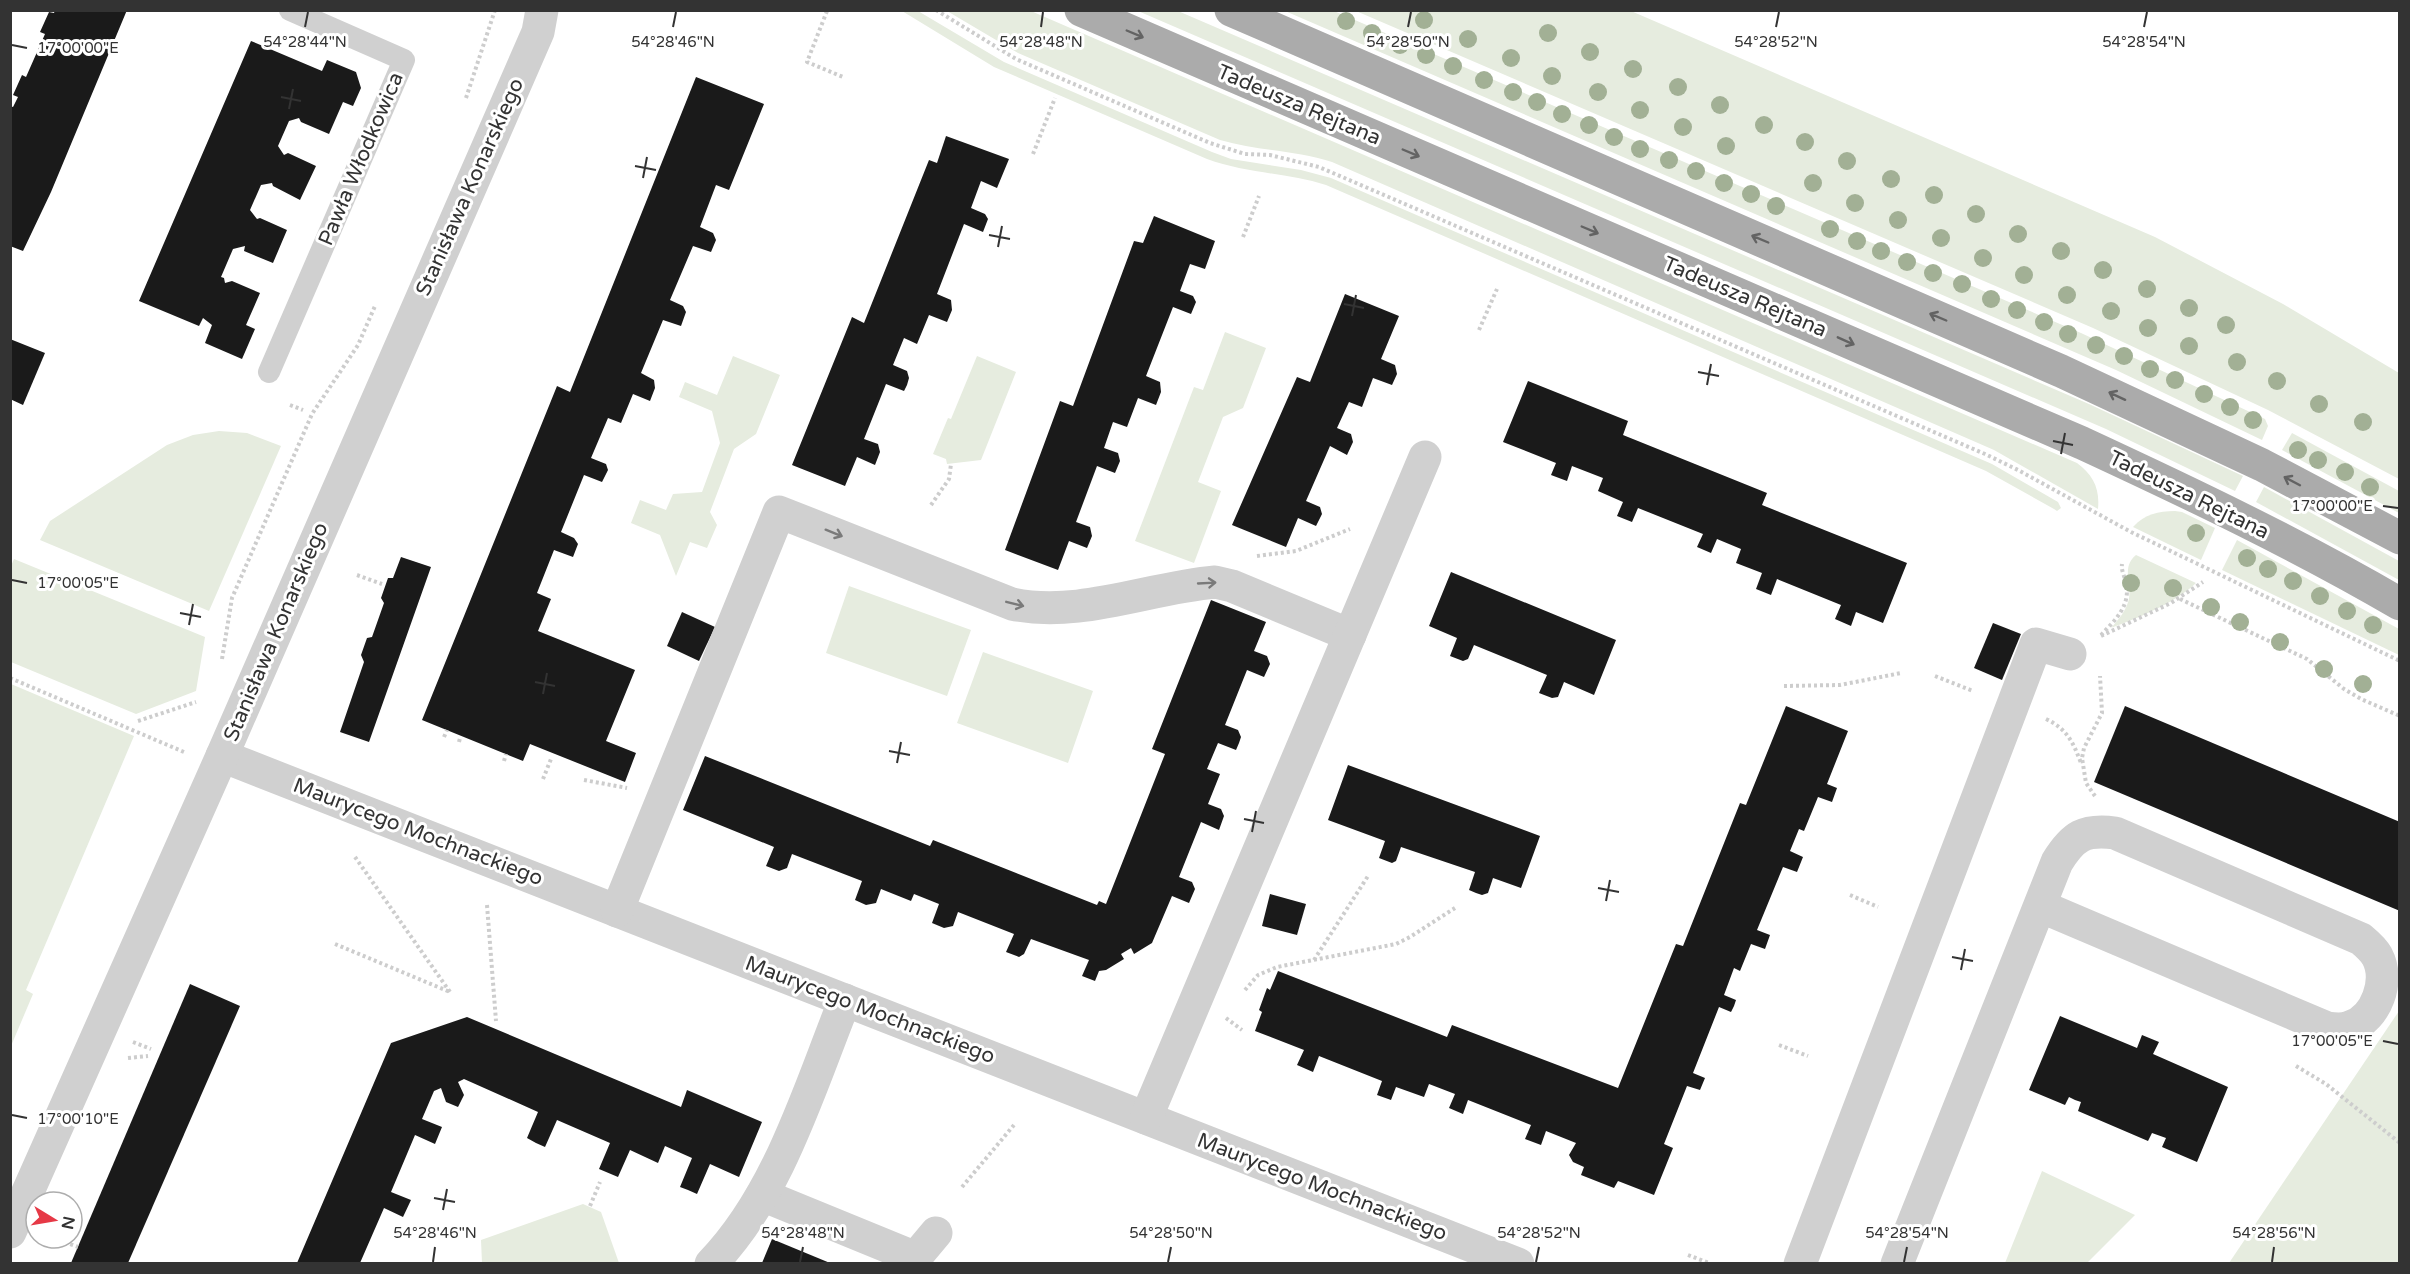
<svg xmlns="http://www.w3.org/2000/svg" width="2410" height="1274" viewBox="0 0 2410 1274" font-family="'Varela Round',sans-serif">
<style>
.green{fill:#e6ecdf}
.building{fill:#1a1a1a}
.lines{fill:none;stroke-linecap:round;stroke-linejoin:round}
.path{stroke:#cdcdcd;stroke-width:4;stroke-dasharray:3 3;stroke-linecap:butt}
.lane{stroke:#d0d0d0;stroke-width:22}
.street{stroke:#d0d0d0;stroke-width:33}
.primary{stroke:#ababab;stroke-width:33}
.tree{fill:#a2b095}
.oneway{stroke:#636363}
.oneway2{stroke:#7a7a7a}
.ticks{fill:none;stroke:#333;stroke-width:2}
.labels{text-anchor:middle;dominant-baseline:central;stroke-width:6;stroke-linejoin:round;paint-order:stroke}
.street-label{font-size:21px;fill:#333;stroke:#fff}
.ticks-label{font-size:15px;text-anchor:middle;fill:#333;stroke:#fff;stroke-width:6;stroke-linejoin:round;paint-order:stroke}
</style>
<rect width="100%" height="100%" fill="#fff"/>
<g class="green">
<path d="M902 11H918L1004 62 1212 152 1231 159 1301 170 1331 178 1992 464 2058 502 2061 508 2057 511 2054 509 1986 471 1326 185C1287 173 1245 173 1207 159L994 67Z"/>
<path d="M947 11H1031L2077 463C2093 475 2100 488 2098 509L1994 450 1332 162C1296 150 1257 151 1220 140L1018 53Z"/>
<path d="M1138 11H1178L2089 404 2243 476 2235 491 2106 429Z"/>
<path d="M1285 11H1334L2081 333 2265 419 2268 426 2262 440 2116 370Z"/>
<path d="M1356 11H1631L2155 237 2283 304 2399 373V479L2268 410 2093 328Z"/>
<path d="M1225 332 1266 348 1243 408 1223 417 1198 482 1221 491 1194 563 1135 541 1194 387 1203 390Z"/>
<path d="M733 356 780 375 756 434 734 449 710 512 717 525 707 548 690 542 676 576 660 535 631 523 640 500 666 510 673 494 702 492 720 443 712 411 679 397 685 382 717 395Z"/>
<path d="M977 356 1016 372 981 460 947 464 946 459 933 454 948 418 951 419Z"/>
<path d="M219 431 247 433 281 446 209 611 40 540 50 521 167 445 193 435Z"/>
<path d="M2292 433 2399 491V513L2282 450Z"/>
<path d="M2264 487 2399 561V580L2256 502Z"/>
<path d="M2175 511 2182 512 2215 528 2201 560 2133 527C2145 514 2158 511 2175 511Z"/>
<path d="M2237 540 2399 629V655L2222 570Z"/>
<path d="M2136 555 2196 583C2175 603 2138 618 2111 628 2119 619 2126 611 2129 599 2132 583 2121 567 2136 555Z"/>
<path d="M14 559 205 637 196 691 136 714 11 662 10 568Z"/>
<path d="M849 586 971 630 947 696 826 653Z"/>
<path d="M983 652 1093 691 1068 763 957 723Z"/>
<path d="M11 684 134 736 26 990 33 994 11 1046Z"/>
<path d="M2399 1011V1263H2229Z"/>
<path d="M2042 1171 2135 1215 2087 1263H2005Z"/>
<path d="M583 1204 601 1212 619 1263H482L481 1240Z"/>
</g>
<g class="building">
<path d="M55 10H127L51 192 23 251 10 246V106L13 107 18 97 13 95 22 75 26 77 45 34 40 32 49 12 54 13Z"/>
<path d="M251 41 322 71 327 60 356 72 361 88 353 106 343 102 329 134 301 122 299 118 289 121 278 146 284 155 288 153 316 166 300 200 273 186 272 183 261 185 250 210 257 219 260 218 287 230 273 263 244 251 245 246 233 249 221 277 224 278 225 283 232 281 260 293 246 325 255 329 242 359 205 343 212 325 203 318 199 326 139 301Z"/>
<path d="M696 77 764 104 729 190 716 185 700 227 713 233 716 240 711 252 693 246 670 300 683 306 686 312 681 326 663 320 641 373 654 380 655 388 650 401 633 394 621 423 608 418 591 458 606 464 608 470 602 482 584 475 561 532 574 538 578 544 573 557 554 550 537 593 551 599 538 631 635 670 606 741 636 753 625 782 530 744 523 761 422 720 557 386 570 392Z"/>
<path d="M946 136 1009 159 997 188 981 181 971 208 985 214 988 219 983 232 964 224 937 294 951 300 952 310 947 322 929 315 917 344 904 338 893 365 907 371 909 378 907 385 904 391 886 384 864 439 878 444 880 452 875 465 857 457 845 486 792 465 852 317 864 323 929 160 937 163Z"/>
<path d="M1154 216 1215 241 1205 269 1190 264 1180 291 1193 296 1196 302 1191 314 1173 307 1146 376 1160 382 1161 392 1156 405 1138 398 1127 427 1113 422 1104 448 1118 453 1120 461 1115 473 1097 466 1076 522 1090 527 1092 536 1087 548 1069 541 1058 570 1005 550 1060 401 1073 406 1134 241 1143 243Z"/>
<path d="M1345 294 1399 316 1381 359 1395 365 1397 374 1392 385 1373 378 1362 407 1349 402 1337 428 1351 434 1353 442 1347 455 1330 446 1306 501 1320 507 1322 514 1316 526 1298 518 1286 547 1232 525 1297 377 1310 382Z"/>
<path d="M10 339 45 353 23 405 10 399Z"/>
<path d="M1528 381 1628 421 1623 435 1767 493 1762 505 1907 563 1883 623 1856 612 1851 626 1835 619 1841 605 1777 579 1771 595 1756 589 1762 573 1736 563 1741 549 1717 539 1711 553 1697 547 1703 534 1638 508 1632 522 1617 516 1623 502 1598 491 1603 478 1572 466 1567 481 1551 475 1556 463 1503 442Z"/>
<path d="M401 557 431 567 369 742 340 732 364 662 361 655 367 638 372 637 384 603 381 598 388 578H393Z"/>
<path d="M1451 572 1616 640 1594 695 1564 682 1558 697 1552 698 1539 693 1547 675 1474 645 1468 659 1463 661 1450 656 1457 638 1429 626Z"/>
<path d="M1211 600 1266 622 1254 651 1267 656 1270 664 1264 677 1247 670 1225 725 1238 730 1241 737 1239 743 1236 750 1218 743 1207 769 1220 774 1208 804 1221 809 1224 816 1219 830 1201 822 1179 877 1192 882 1195 889 1189 903 1172 896 1152 943 1134 954 1131 948 1121 954 1124 959 1106 970 1099 971 1095 981 1082 976 1089 960 1031 939 1024 954 1019 957 1006 952 1014 934 958 912 953 926 944 928 932 923 939 904 914 894 911 901 881 889 876 903 866 905 855 900 862 881 792 854 787 868 779 871 766 866 774 847 683 810 705 756 930 846 933 840 1097 905 1099 901 1106 904 1165 754 1152 749Z"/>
<path d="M682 612 715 627 699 661 667 646Z"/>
<path d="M1993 623 2021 634 2002 680 1974 668Z"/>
<path d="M1786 706 1848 731 1827 784 1837 788 1832 802 1818 797 1804 831 1799 829 1790 851 1803 857 1797 872 1783 867 1757 930 1770 935 1765 949 1751 944 1740 971 1734 968 1724 995 1736 1000 1734 1006 1731 1012 1719 1007 1693 1073 1705 1078 1700 1090 1687 1086 1664 1144 1673 1148 1654 1195 1618 1181 1614 1188 1581 1175 1584 1167 1573 1162 1569 1155 1576 1143 1546 1131 1541 1145 1525 1139 1531 1125 1468 1100 1463 1114 1449 1108 1455 1094 1429 1084 1424 1097 1396 1087 1391 1100 1377 1095 1382 1081 1319 1056 1313 1072 1297 1065 1304 1050 1255 1031 1262 1012 1259 1010 1267 988 1270 990 1278 971 1447 1037 1452 1025 1618 1088 1676 944 1683 946 1740 803 1746 805Z"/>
<path d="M2125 706 2400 822V911L2094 782Z"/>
<path d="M1348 765 1540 836 1521 888 1493 878 1488 893 1482 895 1476 893 1469 890 1475 872 1401 847 1396 861 1392 863 1379 858 1385 841 1328 820Z"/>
<path d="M1270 894 1306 904 1297 935 1262 926Z"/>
<path d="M190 984 240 1006 128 1263H71Z"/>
<path d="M2060 1016 2137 1048 2142 1035 2159 1042 2153 1054 2228 1087 2197 1162 2162 1147 2166 1138 2152 1133 2148 1141 2078 1111 2081 1102 2075 1100 2069 1097 2065 1105 2029 1090Z"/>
<path d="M467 1017 681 1107 687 1090 762 1122 739 1177 710 1164 697 1194 688 1190 680 1187 692 1158 665 1146 658 1163 630 1150 618 1177 599 1169 610 1143 557 1120 545 1147 536 1143 527 1138 538 1112 464 1079 458 1082 464 1095 458 1107 446 1102 441 1088 434 1091 422 1119 442 1127 435 1144 415 1135 391 1192 411 1200 403 1217 384 1208 360 1263H297L391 1043Z"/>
<path d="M772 1239 830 1263H762Z"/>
</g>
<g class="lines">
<g class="path">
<path d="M936 10 1016 59 1210 143 1245 154 1270 155 1319 167 1985 454 2018 470 2131 532 2400 661"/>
<path d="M827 11 807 62 843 77"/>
<path d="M466 98 495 10"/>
<path d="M1033 154 1055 98"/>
<path d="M1243 237 1259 196"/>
<path d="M1479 330 1497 289"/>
<path d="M290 405 303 410"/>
<path d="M931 505 949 479 951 464"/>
<path d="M10 544H11"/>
<path d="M1257 556 1296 551 1350 529"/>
<path d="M357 575 382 584"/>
<path d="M2180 599 2307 659 2344 689 2361 699 2400 716"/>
<path d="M2101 635C2115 620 2131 606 2126 583 2125 577 2121 571 2122 564"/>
<path d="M2101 636 2171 603 2203 582"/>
<path d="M222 659 232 598 312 414 358 345 375 306"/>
<path d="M1935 676 1973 691"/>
<path d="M10 678 184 752"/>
<path d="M1784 686 1840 685 1901 673"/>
<path d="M2046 719C2067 729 2073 742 2081 763"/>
<path d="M138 721 196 702"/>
<path d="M444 737 447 730"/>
<path d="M459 742 460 738"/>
<path d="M504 761 506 754"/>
<path d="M543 779 551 759"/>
<path d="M584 780 627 788"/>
<path d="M2095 796 2086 783 2082 758 2084 748 2102 713 2100 676"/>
<path d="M355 857 450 992"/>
<path d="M1850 895 1878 907"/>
<path d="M487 905 496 1021"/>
<path d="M335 944 450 992"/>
<path d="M1314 960 1368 876"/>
<path d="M1245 990 1258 975 1277 967 1396 944 1410 937 1455 908"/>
<path d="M1226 1018 1242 1030"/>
<path d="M133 1042 151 1049"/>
<path d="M1779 1045 1808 1056"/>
<path d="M128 1058 148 1056"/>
<path d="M2296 1066 2326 1084 2400 1143"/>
<path d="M962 1187 1014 1125"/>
<path d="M590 1206 600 1182"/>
<path d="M59 1240 78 1247"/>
<path d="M1688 1255 1709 1263"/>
</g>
<path class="lane" d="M269 372 404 60 290 10"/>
<g class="street">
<path d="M222 756 1518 1264"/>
<path d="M617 911 779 512 1012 604C1079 618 1148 588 1215 582L1232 586 1350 635"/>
<path d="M1146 1118 1425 457"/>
<path d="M762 1195 916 1258"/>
<path d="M10 1232 222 756 538 32 542 10"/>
<path d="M711 1264C779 1194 809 1089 845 1000"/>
<path d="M910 1264 936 1233"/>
<path d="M1800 1264 2036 644 2070 654"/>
<path d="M1897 1264 2057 862C2073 836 2084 829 2115 833L2361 939C2367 944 2373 949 2377 956 2390 980 2377 1018 2350 1027 2343 1030 2334 1029 2327 1028L2040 906"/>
</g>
<g class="primary">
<path d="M1081 10 2082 443C2190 493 2297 544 2400 604"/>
<path d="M1231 10 2061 371 2262 465 2400 538"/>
</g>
</g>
<g class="tree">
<circle cx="1424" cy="20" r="9"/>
<circle cx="1346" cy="21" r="9"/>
<circle cx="1372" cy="33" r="9"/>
<circle cx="1548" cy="33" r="9"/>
<circle cx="1468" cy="39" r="9"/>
<circle cx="1400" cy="45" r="9"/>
<circle cx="1590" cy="52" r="9"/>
<circle cx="1426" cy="55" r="9"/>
<circle cx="1511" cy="58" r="9"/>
<circle cx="1453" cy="66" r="9"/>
<circle cx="1633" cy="69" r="9"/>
<circle cx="1552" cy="76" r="9"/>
<circle cx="1484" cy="80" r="9"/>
<circle cx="1678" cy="87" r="9"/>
<circle cx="1513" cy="92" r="9"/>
<circle cx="1598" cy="92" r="9"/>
<circle cx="1537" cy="102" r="9"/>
<circle cx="1720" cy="105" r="9"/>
<circle cx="1640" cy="110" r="9"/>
<circle cx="1562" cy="114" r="9"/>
<circle cx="1589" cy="125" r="9"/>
<circle cx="1764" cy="125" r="9"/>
<circle cx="1683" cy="127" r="9"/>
<circle cx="1614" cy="137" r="9"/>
<circle cx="1805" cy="142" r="9"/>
<circle cx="1726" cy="146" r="9"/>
<circle cx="1640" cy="149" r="9"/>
<circle cx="1669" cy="160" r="9"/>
<circle cx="1847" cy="161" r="9"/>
<circle cx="1696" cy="171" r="9"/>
<circle cx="1891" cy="179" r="9"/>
<circle cx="1724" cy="183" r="9"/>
<circle cx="1813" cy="183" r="9"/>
<circle cx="1751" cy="194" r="9"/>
<circle cx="1934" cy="195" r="9"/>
<circle cx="1855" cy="203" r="9"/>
<circle cx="1776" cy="206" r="9"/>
<circle cx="1976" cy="214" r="9"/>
<circle cx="1898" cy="220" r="9"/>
<circle cx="1830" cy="229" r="9"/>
<circle cx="2018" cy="234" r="9"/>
<circle cx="1941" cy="238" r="9"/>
<circle cx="1857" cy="241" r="9"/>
<circle cx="1881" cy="251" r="9"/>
<circle cx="2061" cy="251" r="9"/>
<circle cx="1983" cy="258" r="9"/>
<circle cx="1907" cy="262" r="9"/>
<circle cx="2103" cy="270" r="9"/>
<circle cx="1933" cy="273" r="9"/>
<circle cx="2024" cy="275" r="9"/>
<circle cx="1962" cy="284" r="9"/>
<circle cx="2147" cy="289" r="9"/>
<circle cx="2067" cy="295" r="9"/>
<circle cx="1991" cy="299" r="9"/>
<circle cx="2189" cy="308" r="9"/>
<circle cx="2017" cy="310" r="9"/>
<circle cx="2111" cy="311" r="9"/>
<circle cx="2044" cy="322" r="9"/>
<circle cx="2226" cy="325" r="9"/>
<circle cx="2148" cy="328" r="9"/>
<circle cx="2068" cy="334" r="9"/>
<circle cx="2096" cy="345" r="9"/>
<circle cx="2189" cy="346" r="9"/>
<circle cx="2124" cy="356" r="9"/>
<circle cx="2237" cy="362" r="9"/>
<circle cx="2150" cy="369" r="9"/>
<circle cx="2175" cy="380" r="9"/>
<circle cx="2277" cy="381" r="9"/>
<circle cx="2204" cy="394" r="9"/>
<circle cx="2319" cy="404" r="9"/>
<circle cx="2230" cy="407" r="9"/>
<circle cx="2253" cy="420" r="9"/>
<circle cx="2363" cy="422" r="9"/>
<circle cx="2298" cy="450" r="9"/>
<circle cx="2318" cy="460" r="9"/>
<circle cx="2345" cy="472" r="9"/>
<circle cx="2370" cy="487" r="9"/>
<circle cx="2196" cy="533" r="9"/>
<circle cx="2247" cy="558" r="9"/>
<circle cx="2268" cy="569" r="9"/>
<circle cx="2293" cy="581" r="9"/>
<circle cx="2131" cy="583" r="9"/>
<circle cx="2173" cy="588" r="9"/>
<circle cx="2320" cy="596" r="9"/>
<circle cx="2211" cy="607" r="9"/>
<circle cx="2347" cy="611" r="9"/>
<circle cx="2240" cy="622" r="9"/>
<circle cx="2373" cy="625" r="9"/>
<circle cx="2280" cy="642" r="9"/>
<circle cx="2324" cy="669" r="9"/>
<circle cx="2363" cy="684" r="9"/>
</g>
<defs><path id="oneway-shaft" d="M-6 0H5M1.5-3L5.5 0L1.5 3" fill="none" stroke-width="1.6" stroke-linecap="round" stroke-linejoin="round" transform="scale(1.5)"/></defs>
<g class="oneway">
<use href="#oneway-shaft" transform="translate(1135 34) rotate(23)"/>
<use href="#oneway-shaft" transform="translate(1411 153) rotate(23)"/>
<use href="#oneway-shaft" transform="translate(1590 230) rotate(23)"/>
<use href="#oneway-shaft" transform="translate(1760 239) rotate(-157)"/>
<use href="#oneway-shaft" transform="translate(1938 317) rotate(-157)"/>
<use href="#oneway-shaft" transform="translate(1846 341) rotate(24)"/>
<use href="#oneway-shaft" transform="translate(2117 396) rotate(-155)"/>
<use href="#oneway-shaft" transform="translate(2292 481) rotate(-152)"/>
</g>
<g class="oneway2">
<use href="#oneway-shaft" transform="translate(834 533) rotate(22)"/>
<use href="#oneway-shaft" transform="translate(1207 583) rotate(-3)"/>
<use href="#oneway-shaft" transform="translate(1015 604) rotate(14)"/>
</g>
<path class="ticks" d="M305 27 308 12M673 27 676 12M1041 27 1043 12M1408 27 1411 12M1776 27 1779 12M2144 27 2147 12M12 45 27 48M281 97 301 101M289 109 293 89M635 166 656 170M643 178 647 157M989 235 1010 239M998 247 1002 226M1344 304 1364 308M1352 316 1356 295M1698 372 1719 376M1707 385 1711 364M2053 441 2073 445M2061 454 2065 433M2383 506 2398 508M12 580 27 583M180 613 201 617M189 625 193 604M535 682 555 686M543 694 547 673M889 751 910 755M897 763 901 742M1244 819 1264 823M1252 832 1256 811M1598 888 1619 892M1606 901 1610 880M1952 957 1973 961M1961 970 1965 949M2383 1041 2398 1044M12 1115 27 1118M434 1198 455 1202M443 1210 447 1189M433 1262 435 1247M800 1262 803 1247M1168 1262 1171 1247M1536 1262 1539 1247M1904 1262 1907 1247M2272 1262 2274 1247"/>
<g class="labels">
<g class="street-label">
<text transform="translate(1299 105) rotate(23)">Tadeusza Rejtana</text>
<text transform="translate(361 159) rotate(-67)">Pawła Włodkowica</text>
<text transform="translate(470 187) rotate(-66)">Stanisława Konarskiego</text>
<text transform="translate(1745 297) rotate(23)">Tadeusza Rejtana</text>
<text transform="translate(2189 495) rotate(26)">Tadeusza Rejtana</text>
<text transform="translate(276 632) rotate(-67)">Stanisława Konarskiego</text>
<text transform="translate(418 832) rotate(21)">Maurycego Mochnackiego</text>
<text transform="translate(870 1010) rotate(21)">Maurycego Mochnackiego</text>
<text transform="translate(1322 1187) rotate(21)">Maurycego Mochnackiego</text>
</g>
</g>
<g class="ticks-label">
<text x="305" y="47">54°28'44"N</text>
<text x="673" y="47">54°28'46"N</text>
<text x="1041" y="47">54°28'48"N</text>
<text x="1408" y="47">54°28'50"N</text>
<text x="1776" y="47">54°28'52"N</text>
<text x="2144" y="47">54°28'54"N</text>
<text x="78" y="53">17°00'00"E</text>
<text x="2332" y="511">17°00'00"E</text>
<text x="78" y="588">17°00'05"E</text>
<text x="2332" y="1046">17°00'05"E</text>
<text x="78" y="1124">17°00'10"E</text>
<text x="435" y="1238">54°28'46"N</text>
<text x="803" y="1238">54°28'48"N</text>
<text x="1171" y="1238">54°28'50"N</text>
<text x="1539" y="1238">54°28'52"N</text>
<text x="1907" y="1238">54°28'54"N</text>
<text x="2274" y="1238">54°28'56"N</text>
</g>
<rect width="2410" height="1274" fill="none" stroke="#333333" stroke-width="24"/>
<g transform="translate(54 1220) rotate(101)"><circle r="28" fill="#ffffff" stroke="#adadad" stroke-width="1.5"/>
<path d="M0-4.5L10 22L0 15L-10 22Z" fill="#e63946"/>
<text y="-9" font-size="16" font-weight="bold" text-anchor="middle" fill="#333333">N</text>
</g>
</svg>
